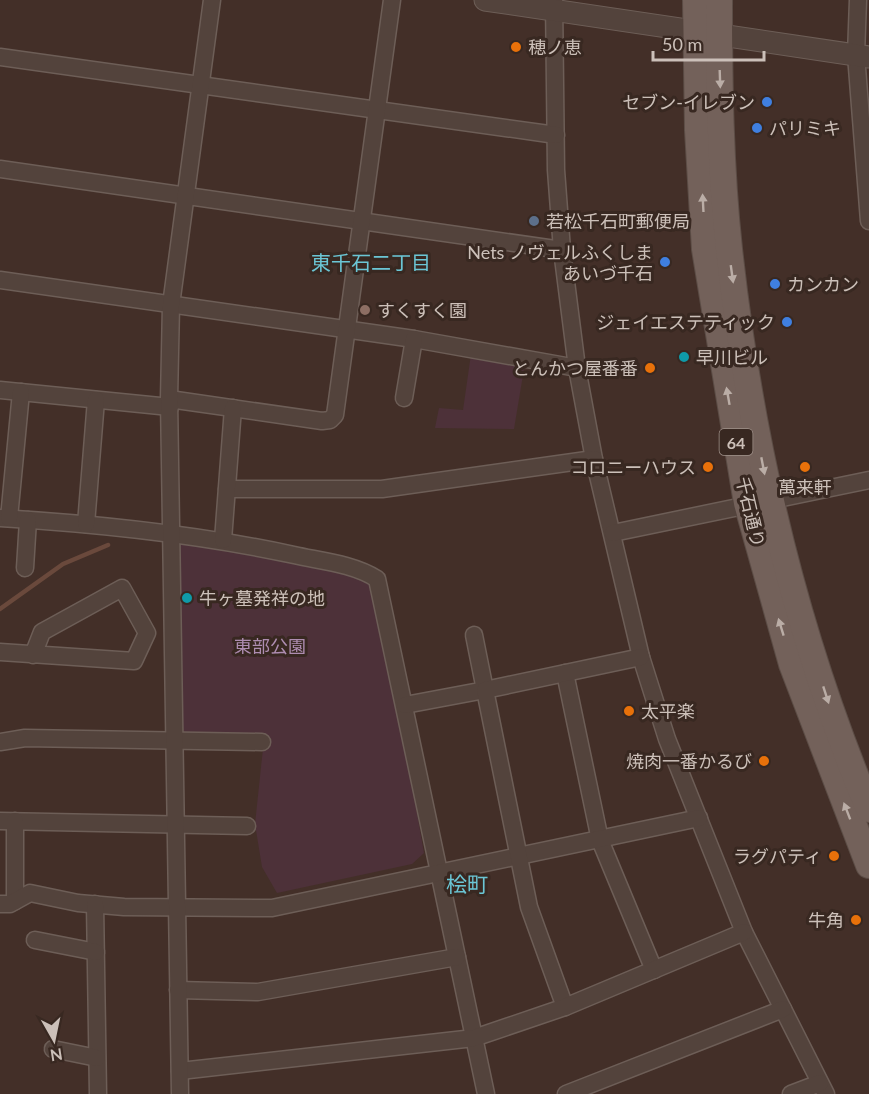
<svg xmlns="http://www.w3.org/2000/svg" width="869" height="1094" viewBox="0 0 869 1094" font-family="Lato,'Noto Sans JP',sans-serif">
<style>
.green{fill:#4d3139}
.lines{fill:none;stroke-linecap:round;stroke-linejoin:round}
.stream{stroke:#6a493c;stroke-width:4.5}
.minor-casing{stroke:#6d5e57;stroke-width:19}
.tertiary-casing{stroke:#6d5e57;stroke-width:23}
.primary-casing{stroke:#5c4d46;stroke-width:28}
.minor{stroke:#53433c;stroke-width:16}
.tertiary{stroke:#53433c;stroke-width:21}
.primary{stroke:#73615a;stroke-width:26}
.oneway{fill:#baada6}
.food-dot{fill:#e8710a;stroke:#382821;stroke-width:2}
.shop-dot{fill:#3f7fe0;stroke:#382821;stroke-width:2}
.service-dot{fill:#5c6f8a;stroke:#382821;stroke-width:2}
.education-dot{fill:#8d6e63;stroke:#382821;stroke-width:2}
.culture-dot{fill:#0f9aa8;stroke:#382821;stroke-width:2}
.labels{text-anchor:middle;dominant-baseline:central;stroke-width:6;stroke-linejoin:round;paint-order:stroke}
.shield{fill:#382821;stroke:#a0928b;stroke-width:1.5}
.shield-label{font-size:16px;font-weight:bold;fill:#ccc0b9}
.poi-label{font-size:18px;fill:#ccc0b9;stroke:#382821;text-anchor:start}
.street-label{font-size:18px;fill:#ccc0b9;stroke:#382821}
.park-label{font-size:18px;fill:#ae8db1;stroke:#382821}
.neighbourhood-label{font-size:20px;fill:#6bc6d5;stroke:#382821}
.quarter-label{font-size:21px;fill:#6bc6d5;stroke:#382821}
</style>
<rect width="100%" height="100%" fill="#432f28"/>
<g class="green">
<path d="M471 354 525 363 514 429 435 428 439 408 463 410Z"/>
<path d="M174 536 371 577 384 626 424 853 412 864 277 893 262 867 255 824 264 739 176 737Z"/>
</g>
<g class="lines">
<path class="stream" d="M0 609 63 564 108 545"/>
<g class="minor-casing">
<g id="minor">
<path d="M554 0 556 170 562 250 577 368 594 459 641 657 667 739 744 932 826 1094"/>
<path d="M858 0 856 55 869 221"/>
<path d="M0 57 556 135"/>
<path d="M0 169 562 250"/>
<path d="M0 280 414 339 577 368"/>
<path d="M0 390 170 407"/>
<path d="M404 398 414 339"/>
<path d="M169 399 322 421 330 420 335 415 392 0"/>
<path d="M227 489H382L594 459"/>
<path d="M0 518C100 524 197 534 294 555 321 561 354 564 377 579L486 1094"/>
<path d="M9 518 21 392"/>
<path d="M86 524 96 400"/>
<path d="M613 533 869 480"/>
<path d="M223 540 233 408"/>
<path d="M25 568 28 520"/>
<path d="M0 652 134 661 147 633 122 588 42 632 33 655"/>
<path d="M565 673 600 840 654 970"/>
<path d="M405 705 485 690 474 635"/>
<path d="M0 742 25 738 262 742"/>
<path d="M0 821 247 826"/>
<path d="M15 821V901"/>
<path d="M0 904H10L30 893 78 903 124 907 272 908 699 818"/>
<path d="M95 904 98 1094"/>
<path d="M35 940 96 952"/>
<path d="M178 990 258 992 457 957"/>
<path d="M565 1007 529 907 485 690 641 657"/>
<path d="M53 1049 97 1058"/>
<path d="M180 1071 474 1038 565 1007 744 932"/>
<path d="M180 1094 169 399 171 305 212 0"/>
<path d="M566 1094 783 1009"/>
<path d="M791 1094 820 1083"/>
</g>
</g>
<g class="tertiary-casing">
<path id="tertiary" d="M485 0 869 57"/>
</g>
<g class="primary-casing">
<g id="primary">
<path d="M696 0 698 130 705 249 747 503 792 664 869 865"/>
<path d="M719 0C719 82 720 167 729 249 750 440 794 631 869 809"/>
</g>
</g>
<use href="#minor" class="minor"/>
<use href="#tertiary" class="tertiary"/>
<use href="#primary" class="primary"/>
</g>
<defs><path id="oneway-solid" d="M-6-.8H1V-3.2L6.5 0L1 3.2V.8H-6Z" transform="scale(1.5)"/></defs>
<g class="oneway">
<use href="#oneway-solid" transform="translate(720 79) rotate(88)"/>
<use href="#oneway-solid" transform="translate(703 203) rotate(-93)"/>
<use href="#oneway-solid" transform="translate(732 274) rotate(82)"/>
<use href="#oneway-solid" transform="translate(728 396) rotate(-100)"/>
<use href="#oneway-solid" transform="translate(763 466) rotate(79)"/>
<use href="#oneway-solid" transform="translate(781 627) rotate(-107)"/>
<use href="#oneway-solid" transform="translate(826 695) rotate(72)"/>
<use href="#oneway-solid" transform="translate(847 811) rotate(-111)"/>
</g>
<g class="food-dot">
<circle cx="516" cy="47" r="6"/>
<circle cx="650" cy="368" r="6"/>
<circle cx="708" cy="467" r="6"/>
<circle cx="805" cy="467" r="6"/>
<circle cx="629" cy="711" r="6"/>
<circle cx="764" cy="761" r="6"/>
<circle cx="834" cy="856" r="6"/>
<circle cx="856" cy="920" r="6"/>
</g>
<g class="shop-dot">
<circle cx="767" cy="102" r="6"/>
<circle cx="757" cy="128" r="6"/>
<circle cx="665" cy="262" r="6"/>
<circle cx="775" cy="284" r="6"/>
<circle cx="787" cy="322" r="6"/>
</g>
<circle class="service-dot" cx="534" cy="221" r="6"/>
<circle class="education-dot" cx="365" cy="310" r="6"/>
<g class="culture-dot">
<circle cx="684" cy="357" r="6"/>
<circle cx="187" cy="598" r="6"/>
</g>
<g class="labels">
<rect class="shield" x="719.5" y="429" width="33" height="26" rx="4.5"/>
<g class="shield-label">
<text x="736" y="442">64</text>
</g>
<g class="poi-label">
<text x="528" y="47">穂ノ恵</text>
<text x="755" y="102" text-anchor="end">セブン-イレブン</text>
<text x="769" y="128">パリミキ</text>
<text x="546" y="221">若松千石町郵便局</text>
<text x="653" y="252" text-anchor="end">Nets ノヴェルふくしま<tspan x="653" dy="21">あいづ千石</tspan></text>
<text x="787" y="284">カンカン</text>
<text x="377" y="310">すくすく園</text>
<text x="775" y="322" text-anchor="end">ジェイエステティック</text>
<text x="696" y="357">早川ビル</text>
<text x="638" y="368" text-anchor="end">とんかつ屋番番</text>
<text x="696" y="467" text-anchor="end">コロニーハウス</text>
<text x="805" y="487" text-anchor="middle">萬来軒</text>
<text x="199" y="598">牛ヶ墓発祥の地</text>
<text x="641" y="711">太平楽</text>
<text x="752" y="761" text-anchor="end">焼肉一番かるび</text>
<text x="822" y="856" text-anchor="end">ラグパティ</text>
<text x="844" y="920" text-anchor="end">牛角</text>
</g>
<g class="street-label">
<text transform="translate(751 512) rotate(77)">千石通り</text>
</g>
<g class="park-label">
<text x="270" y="646">東部公園</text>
</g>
<g class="neighbourhood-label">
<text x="371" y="262">東千石二丁目</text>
</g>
<g class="quarter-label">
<text x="467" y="883">桧町</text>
</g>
</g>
<g transform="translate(54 1040) rotate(171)" stroke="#382821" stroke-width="4.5" paint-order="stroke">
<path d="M0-4.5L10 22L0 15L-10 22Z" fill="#ccc0b9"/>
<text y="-9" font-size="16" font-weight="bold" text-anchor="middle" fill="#ccc0b9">N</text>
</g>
<path d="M653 51v9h111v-9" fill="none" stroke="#ccc0b9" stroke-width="3"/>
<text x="662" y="51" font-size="18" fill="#ccc0b9" stroke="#382821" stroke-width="4.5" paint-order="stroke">50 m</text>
</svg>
